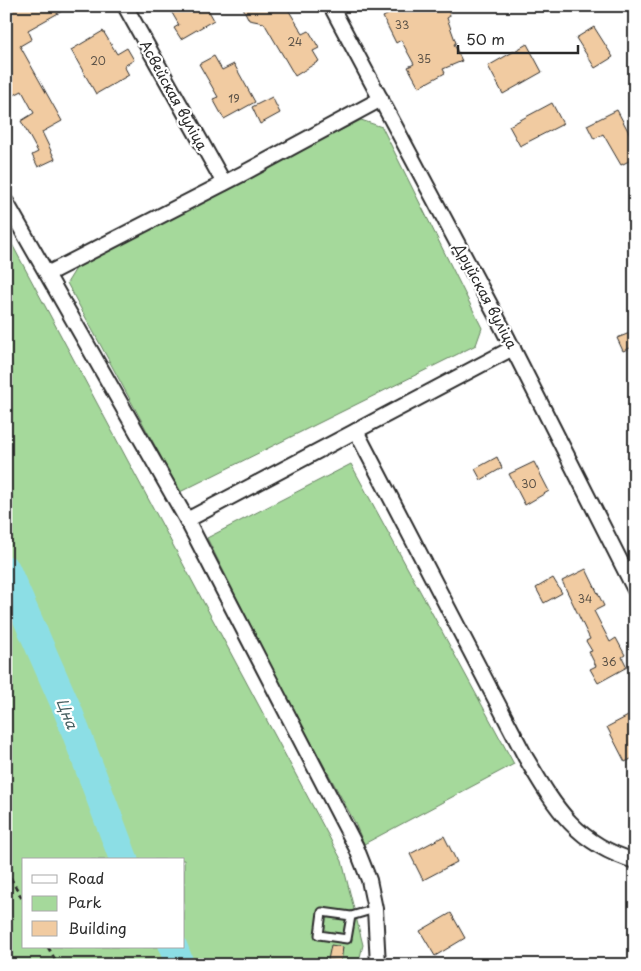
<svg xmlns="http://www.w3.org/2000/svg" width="641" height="971" viewBox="0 0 641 971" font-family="'Playpen Sans',sans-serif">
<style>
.green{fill:#a5d99b;stroke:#688263;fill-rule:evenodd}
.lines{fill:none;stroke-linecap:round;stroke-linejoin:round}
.river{stroke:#8cdee5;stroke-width:29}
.building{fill:#f1cba1;stroke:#2b2b2b}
.service-casing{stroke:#2b2b2b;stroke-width:11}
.minor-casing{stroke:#2b2b2b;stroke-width:18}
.path{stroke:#2b2b2b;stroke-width:3;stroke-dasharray:5 4;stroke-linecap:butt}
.service{stroke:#fff;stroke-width:7}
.minor{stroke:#fff;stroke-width:14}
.labels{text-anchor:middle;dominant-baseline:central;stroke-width:4.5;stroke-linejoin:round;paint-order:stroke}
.number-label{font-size:11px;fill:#5c5348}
.street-label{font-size:14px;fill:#2b2b2b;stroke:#fff}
.water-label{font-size:15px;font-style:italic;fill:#486163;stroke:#fff}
</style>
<rect width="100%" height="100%" fill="#fff"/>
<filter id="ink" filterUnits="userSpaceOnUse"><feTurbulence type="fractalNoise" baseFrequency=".02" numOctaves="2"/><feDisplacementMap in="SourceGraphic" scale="10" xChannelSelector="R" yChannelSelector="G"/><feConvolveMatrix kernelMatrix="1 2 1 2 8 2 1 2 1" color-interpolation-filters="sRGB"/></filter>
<g filter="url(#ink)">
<g class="green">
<path d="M361 120 382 127 482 328 476 345 180 492 67 283 80 262Z"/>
<path d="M6 233 342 861 363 945 358 965H6ZM24 860H184V947H24Z"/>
<path d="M351 464 514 764 364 844 354 821 282 688 207 538Z"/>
</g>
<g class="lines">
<g class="river">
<path d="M6 570 68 711 124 860"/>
<path d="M173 947 180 965"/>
</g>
</g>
<g class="building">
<path d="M6 6H71L28 30 32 39 20 46 62 121 42 132 55 159 38 167 32 155 38 152 21 121 34 113 22 91 6 99Z"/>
<path d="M168 6H206L214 20 181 39 174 28 179 25Z"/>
<path d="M242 6H286L303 34 309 31 319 48 313 51 319 61 295 76 264 23 249 20Z"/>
<path d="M404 6H447L450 16 447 18 456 43 454 44 462 61 443 69 445 73 419 87 408 67 414 64 401 40 396 43 383 17Z"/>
<path d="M594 27 613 57 595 68 576 38Z"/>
<path d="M103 31 117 54 127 48 134 60 124 66 129 75 96 94 71 50Z"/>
<path d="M527 44 542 72 503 94 488 66Z"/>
<path d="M214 56 222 70 234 64 255 102 224 119 213 99 218 97 199 64Z"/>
<path d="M272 97 280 113 260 124 252 107Z"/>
<path d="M552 103 563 124 520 146 509 126Z"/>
<path d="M617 110 635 144V158L621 165 603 134 594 139 587 125Z"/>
<path d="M635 331V346L623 351 617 338Z"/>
<path d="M497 457 502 468 481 480 475 469Z"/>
<path d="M534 462 549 491 525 505 509 474Z"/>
<path d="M586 569 604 606 594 611 610 642 616 638 625 655 622 657 627 667 598 683 590 669 596 666 589 652 592 651 586 641 590 639 562 581Z"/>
<path d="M553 578 562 593 544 603 536 588Z"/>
<path d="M630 715 635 723V757L625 762 607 727Z"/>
<path d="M444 836 457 862 423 880 410 854Z"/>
<path d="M451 913 465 938 435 956 420 931Z"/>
<path d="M331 945 343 947 341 962 328 960Z"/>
</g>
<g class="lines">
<g class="service-casing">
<path id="service" d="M351 916 347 939 319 935 322 912 351 916 375 909"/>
</g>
<g class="minor-casing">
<g id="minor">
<path d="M125 6 224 183"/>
<path d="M331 6 502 327 635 590"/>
<path d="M6 202 187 520 356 847 369 880 375 909 378 965"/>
<path d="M47 274 242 174 381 99"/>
<path d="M356 431 526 758C555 807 576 844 635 861"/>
<path d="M187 520 513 348"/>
</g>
</g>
<g class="path">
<path d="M6 870 24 902"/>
<path d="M48 947 58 965"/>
</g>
<use href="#service" class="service"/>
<use href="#minor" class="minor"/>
</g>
</g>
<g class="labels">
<g class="number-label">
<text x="402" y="24">33</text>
<text x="295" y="41">24</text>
<text x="424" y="58">35</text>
<text x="98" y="60">20</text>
<text x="234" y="98">19</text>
<text x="529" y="483">30</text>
<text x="585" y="598">34</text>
<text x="609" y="661">36</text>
</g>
<g class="street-label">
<text transform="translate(174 95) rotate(61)">Асвейская вуліца</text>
<text transform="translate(486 296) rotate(62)">Друйская вуліца</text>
</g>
<g class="water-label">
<text transform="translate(68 713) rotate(68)">Цна</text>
</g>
</g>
<rect width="641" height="971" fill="none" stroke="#fff" stroke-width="25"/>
<rect x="12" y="12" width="616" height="946" fill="none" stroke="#2b2b2b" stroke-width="2" filter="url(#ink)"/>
<rect x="22" y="858" width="162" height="90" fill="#ffffff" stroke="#aaaaaa"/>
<rect x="32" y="875" width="25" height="8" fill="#ffffff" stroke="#aaaaaa"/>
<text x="68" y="884" font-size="15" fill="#2b2b2b">Road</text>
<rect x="32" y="896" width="25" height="15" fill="#a5d99b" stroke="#aaaaaa"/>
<text x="68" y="908" font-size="15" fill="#2b2b2b">Park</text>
<rect x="32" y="921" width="25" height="15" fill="#f1cba1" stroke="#aaaaaa"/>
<text x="68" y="934" font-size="15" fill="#2b2b2b">Building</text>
<path d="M458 45v8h120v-8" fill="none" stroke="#2b2b2b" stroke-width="2.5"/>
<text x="466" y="45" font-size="15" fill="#2b2b2b" stroke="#ffffff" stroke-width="4" paint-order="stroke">50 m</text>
</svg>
